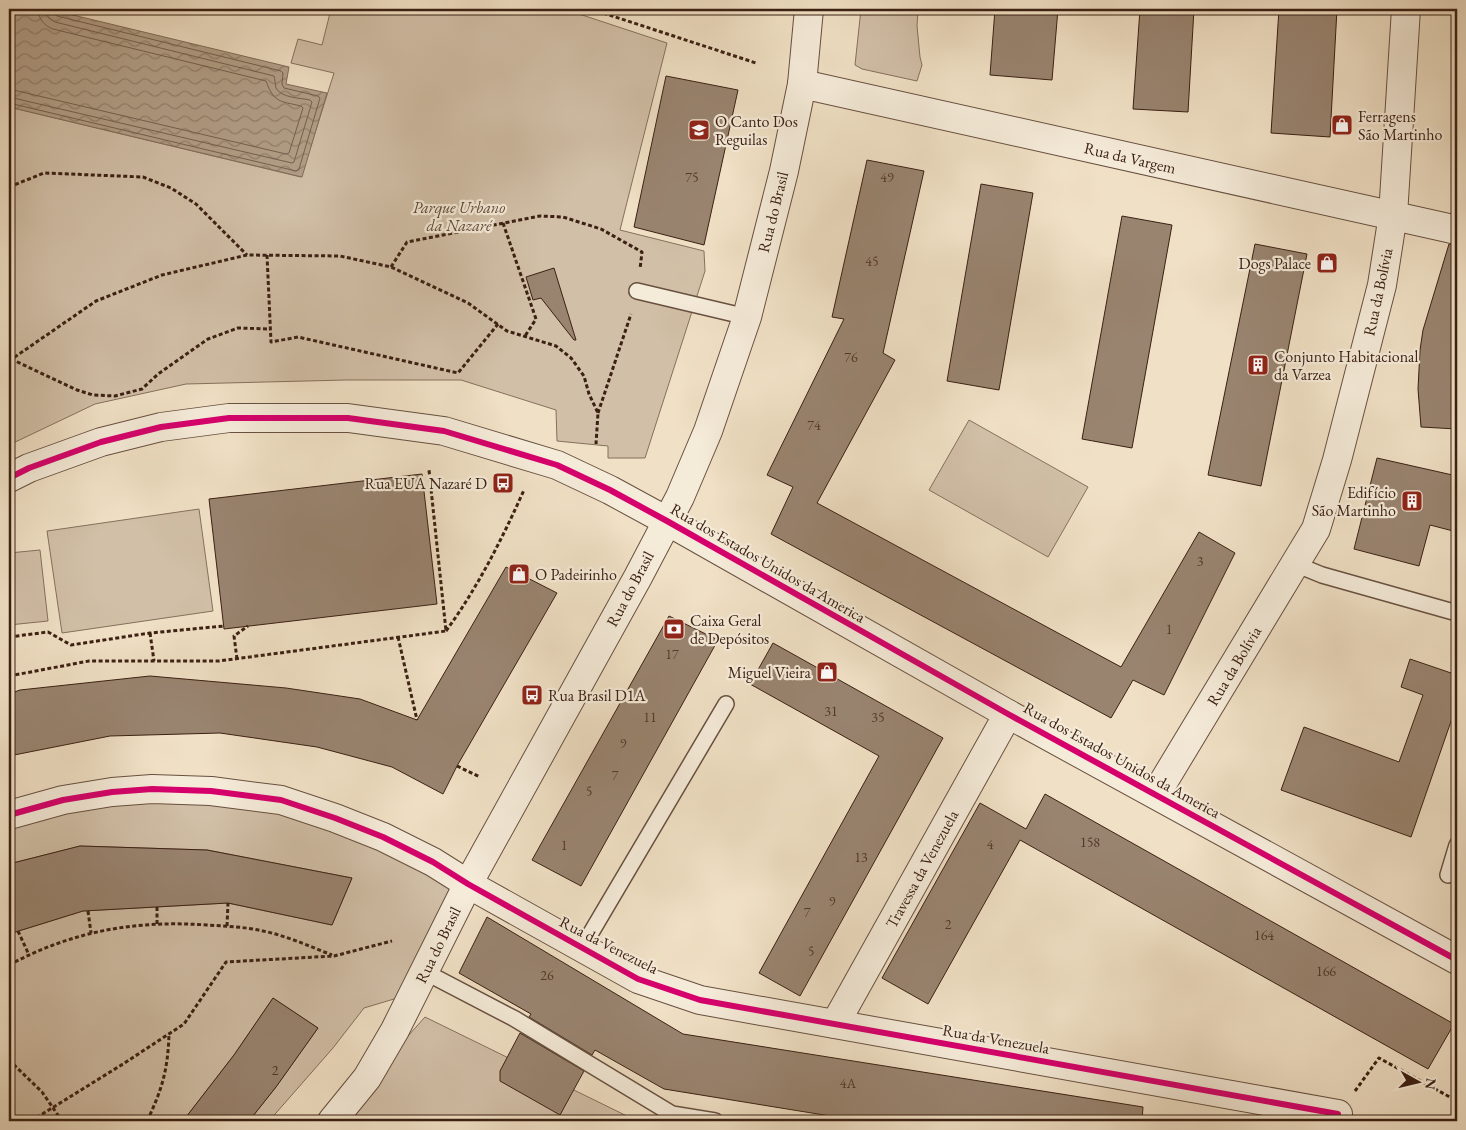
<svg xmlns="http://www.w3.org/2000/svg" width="1466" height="1130" viewBox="0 0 1466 1130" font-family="'EB Garamond',serif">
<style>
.green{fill:#d1bfa7;stroke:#86705d}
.water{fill:url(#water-waves);stroke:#826c59}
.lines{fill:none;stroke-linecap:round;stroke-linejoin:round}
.shore{stroke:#76604e;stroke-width:1}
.building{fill:#998470;stroke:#3b2013}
.service-casing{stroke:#685040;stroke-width:18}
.minor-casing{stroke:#685040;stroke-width:30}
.tertiary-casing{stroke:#685040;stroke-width:30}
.path{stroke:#3b2013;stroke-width:3;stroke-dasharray:4 2.5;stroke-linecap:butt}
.service{stroke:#f5ebd9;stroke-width:15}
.minor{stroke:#f5ebd9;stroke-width:28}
.tertiary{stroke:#f5ebd9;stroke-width:28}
.cycleway-casing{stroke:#f5ebd9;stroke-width:9}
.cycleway{stroke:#d6006c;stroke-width:6}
.labels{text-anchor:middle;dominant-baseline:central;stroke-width:4.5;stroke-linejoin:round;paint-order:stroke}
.number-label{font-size:14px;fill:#52392a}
.poi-label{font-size:16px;fill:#3b2013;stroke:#f5ebd9;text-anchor:start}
.street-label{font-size:16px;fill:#3b2013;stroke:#f5ebd9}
.park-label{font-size:16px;font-style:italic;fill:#604838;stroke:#f5ebd9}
</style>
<defs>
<pattern id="water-waves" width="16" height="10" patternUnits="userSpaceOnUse" patternTransform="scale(1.25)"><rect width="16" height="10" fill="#b29f88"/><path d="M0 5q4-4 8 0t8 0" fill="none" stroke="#92816e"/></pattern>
</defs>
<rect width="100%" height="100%" fill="#f0e0c5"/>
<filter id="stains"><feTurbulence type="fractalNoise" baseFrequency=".004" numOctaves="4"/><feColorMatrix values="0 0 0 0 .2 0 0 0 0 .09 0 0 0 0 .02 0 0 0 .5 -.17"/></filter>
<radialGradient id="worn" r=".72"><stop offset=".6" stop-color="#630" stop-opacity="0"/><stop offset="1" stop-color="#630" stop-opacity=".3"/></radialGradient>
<g class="green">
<path d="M331 9H564L667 43 620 230 704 251 705 271 645 458H608V446L557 441 556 410 461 380H346L186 384 95 404 9 445V107L301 177 334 73 291 63 298 39 322 45Z"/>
<path d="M861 9H900L918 11 917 26 920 57 922 65 917 81 862 69 855 65Z"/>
<path d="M969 420 1088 487 1048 557 929 490Z"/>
<path d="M199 509 213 611 62 633 47 531Z"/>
<path d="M40 550 48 621 9 625V553Z"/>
<path d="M63 800H281L468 884 414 993 364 1008 333 1048 269 1121H249L276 1087 318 1028 273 998 234 1055 183 1121H9V934L83 911 228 903 332 925 352 878 207 850 80 846 9 864V815Z"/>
<path d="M425 1017 631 1118 647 1121H332Z"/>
</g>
<path class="water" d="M9 9H48L289 67 286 84 327 93 302 177 9 107Z"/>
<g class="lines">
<g class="shore">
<path d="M9 89 286 154 289 153 303 108 301 106C280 101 274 103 266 81L53 29C43 25 39 19 38 9"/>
<path d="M9 97 292 163 294 162 312 102 310 100C301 98 281 98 276 88 275 84 275 79 274 76L55 22 48 17 46 9"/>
<path d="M9 103 296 171 299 169 320 98 318 96 284 88 282 84 283 73 281 71 57 16 53 13 52 9"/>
</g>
</g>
<g class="building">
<path d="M995 9H1058L1052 80 990 75Z"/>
<path d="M1140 9H1194L1188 112 1133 109Z"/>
<path d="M1279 9H1337L1330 137 1271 133Z"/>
<path d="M666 76 738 90 704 245 634 227Z"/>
<path d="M867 160 924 171 883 353 895 360 817 503 1121 667 1199 532 1235 553 1164 695 1133 680 1111 718 771 534 793 487 767 475 844 319 832 317Z"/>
<path d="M981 184 1033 193 999 390 947 381Z"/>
<path d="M1122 216 1172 225 1132 448 1082 439Z"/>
<path d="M1255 244 1307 254 1261 486 1208 475Z"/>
<path d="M1449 244 1457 245V429L1421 427 1418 389 1420 350 1423 330Z"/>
<path d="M554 268 576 340H574L541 298 533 300 526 277Z"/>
<path d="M1377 458 1457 476V532L1430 525 1419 566 1354 549Z"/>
<path d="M422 474 437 604 224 629 209 499Z"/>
<path d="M506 567 557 593 457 766 443 794 392 767 317 747 220 733 110 736 9 756V694L20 690 150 676 286 688 360 699 417 720Z"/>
<path d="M669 616 718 640 581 886 532 860Z"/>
<path d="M773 643 943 738 800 996 759 973 879 756 750 684Z"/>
<path d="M1410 659 1457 675V704L1411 837 1281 790 1304 727 1399 762 1423 695 1401 687Z"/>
<path d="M1045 794 1454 1024 1428 1069 1020 840 928 1004 882 978 980 803 1026 829Z"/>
<path d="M80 846 207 850 352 878 332 925 228 903 83 911 9 934V864Z"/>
<path d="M487 917 683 1034 1143 1107 1142 1121H861L664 1089 595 1050 592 1055 529 1017 531 1014 459 973Z"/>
<path d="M273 998 318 1028 276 1087 249 1121H183L234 1055Z"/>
<path d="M520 1033 584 1071 560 1115 500 1081V1071Z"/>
</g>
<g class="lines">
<g class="service-casing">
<g id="service">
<path d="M637 291 747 317"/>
<path d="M1295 564 1322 575 1457 613"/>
<path d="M1448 875 1457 845"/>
<path d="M582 948 726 704"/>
<path d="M425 972 515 1019 672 1114 715 1121"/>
</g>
</g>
<g class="minor-casing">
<g id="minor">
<path d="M802 84 1457 230"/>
<path d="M1156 794 1316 529 1337 460 1382 285 1393 215 1406 9"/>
<path d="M9 815 63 800 112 792 152 789 211 791 281 800 335 818 383 837 433 862 468 884 638 979 700 1000 1338 1114"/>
<path d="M835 1024 1008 714"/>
<path d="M332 1121 367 1078 395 1030 468 884 638 577 680 497 708 431 747 317 784 171 802 84 809 9"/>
</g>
</g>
<g class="tertiary-casing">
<path id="tertiary" d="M9 478 29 468 101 442 161 427 229 418H348L444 431 557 465 610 490 667 521 1008 714 1457 960"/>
</g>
<g class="path">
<path d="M591 9 756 63"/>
<path d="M9 187 44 173 143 177 171 188 196 204 247 255"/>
<path d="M503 223 536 319 525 336"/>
<path d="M267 255 271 342 298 337 458 373 498 324"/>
<path d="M391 267 407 242 540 216 563 217 601 229 642 252 640 269"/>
<path d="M11 359 77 390 93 395 115 396 142 389 158 374 208 339 238 328 270 329"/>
<path d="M9 361 96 301 162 275 247 255 340 256 391 267 468 303 507 331 556 346 571 358 584 376 589 394 598 413 596 444"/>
<path d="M598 413 631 314"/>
<path d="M446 631C478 587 502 539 524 490"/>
<path d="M150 633 154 661"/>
<path d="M9 637 48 632 71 645 150 633 224 626"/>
<path d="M398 637 417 720"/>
<path d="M237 659 234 636 248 626"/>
<path d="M9 676 89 661H219L446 631 429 470"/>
<path d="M457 766 480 777"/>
<path d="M157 907V924"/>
<path d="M88 911 91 933"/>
<path d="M227 926 228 903"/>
<path d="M18 931 29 955"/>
<path d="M9 965C73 931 135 920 207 925 226 926 245 927 263 931 287 936 309 946 332 955"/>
<path d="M9 1060 42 1092 62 1121"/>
<path d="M1355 1091 1379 1058 1457 1101"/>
<path d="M31 1121 123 1064 184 1024 226 962 334 956 392 941"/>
<path d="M147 1121C162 1090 168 1069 169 1034"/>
</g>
<use href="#service" class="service"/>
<use href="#minor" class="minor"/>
<use href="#tertiary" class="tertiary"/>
<g class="cycleway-casing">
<g id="cycleway">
<path d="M9 478 29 468 101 442 161 427 229 418H348L444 431 557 465 610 490 667 521 1008 714 1457 960"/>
<path d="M9 815 63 800 112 792 152 789 211 791 281 800 335 818 383 837 433 862 468 884 638 979 700 1000 1338 1114"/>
</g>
</g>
<use href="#cycleway" class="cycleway"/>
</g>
<defs>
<g id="shop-square" transform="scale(1.125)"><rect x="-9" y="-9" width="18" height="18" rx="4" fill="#8f2418" stroke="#f5ebd9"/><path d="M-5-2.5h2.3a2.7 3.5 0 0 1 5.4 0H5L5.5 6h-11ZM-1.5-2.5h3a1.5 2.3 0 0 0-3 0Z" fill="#fff"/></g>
<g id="school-square" transform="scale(1.125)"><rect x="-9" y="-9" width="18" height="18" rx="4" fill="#8f2418" stroke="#f5ebd9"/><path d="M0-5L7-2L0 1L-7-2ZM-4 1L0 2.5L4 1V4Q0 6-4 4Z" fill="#fff"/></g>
<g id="building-square" transform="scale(1.125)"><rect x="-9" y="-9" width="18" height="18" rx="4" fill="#8f2418" stroke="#f5ebd9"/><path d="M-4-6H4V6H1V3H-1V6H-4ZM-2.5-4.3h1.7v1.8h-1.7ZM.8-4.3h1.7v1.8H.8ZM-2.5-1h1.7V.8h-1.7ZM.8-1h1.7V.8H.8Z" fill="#fff"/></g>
<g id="bus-square" transform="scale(1.125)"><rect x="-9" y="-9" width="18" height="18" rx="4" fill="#8f2418" stroke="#f5ebd9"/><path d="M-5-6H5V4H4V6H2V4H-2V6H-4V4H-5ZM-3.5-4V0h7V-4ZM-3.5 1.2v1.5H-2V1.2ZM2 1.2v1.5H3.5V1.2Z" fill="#fff"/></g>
<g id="bank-square" transform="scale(1.125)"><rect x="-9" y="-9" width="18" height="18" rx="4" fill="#8f2418" stroke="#f5ebd9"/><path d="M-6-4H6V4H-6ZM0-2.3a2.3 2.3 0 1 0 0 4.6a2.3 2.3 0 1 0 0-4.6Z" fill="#fff"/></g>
</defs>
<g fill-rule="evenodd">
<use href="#shop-square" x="1342" y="125"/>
<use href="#school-square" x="699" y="130"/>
<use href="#shop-square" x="1327" y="263"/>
<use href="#building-square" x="1258" y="365"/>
<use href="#bus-square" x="503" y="483"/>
<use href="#building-square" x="1412" y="501"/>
<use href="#shop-square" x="519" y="574"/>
<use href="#bank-square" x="674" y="629"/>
<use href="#shop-square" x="827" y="672"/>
<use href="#bus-square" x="532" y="695"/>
</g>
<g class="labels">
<g class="number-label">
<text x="692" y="177">75</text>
<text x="887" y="177">49</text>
<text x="872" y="261">45</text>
<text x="851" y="357">76</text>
<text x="814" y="425">74</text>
<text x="1200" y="561">3</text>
<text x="1169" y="629">1</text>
<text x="672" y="654">17</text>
<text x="831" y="711">31</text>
<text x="650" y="717">11</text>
<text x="878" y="717">35</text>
<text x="623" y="743">9</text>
<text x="615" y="775">7</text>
<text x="589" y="791">5</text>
<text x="1090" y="842">158</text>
<text x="990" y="844">4</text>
<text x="564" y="845">1</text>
<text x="861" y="857">13</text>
<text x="832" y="901">9</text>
<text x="807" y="912">7</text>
<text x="948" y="924">2</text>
<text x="1264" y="935">164</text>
<text x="811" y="951">5</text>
<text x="1326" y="971">166</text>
<text x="547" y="975">26</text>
<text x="275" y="1070">2</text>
<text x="848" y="1083">4A</text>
</g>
<g class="poi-label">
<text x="1358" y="116">Ferragens<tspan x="1358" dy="18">São Martinho</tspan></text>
<text x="715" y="121">O Canto Dos<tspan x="715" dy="18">Reguilas</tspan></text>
<text x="1311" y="263" text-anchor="end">Dogs Palace</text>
<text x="1274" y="356">Conjunto Habitacional<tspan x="1274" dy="18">da Varzea</tspan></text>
<text x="487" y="483" text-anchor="end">Rua EUA Nazaré D</text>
<text x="1396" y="492" text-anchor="end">Edifício<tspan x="1396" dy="18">São Martinho</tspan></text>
<text x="535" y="574">O Padeirinho</text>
<text x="690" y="620">Caixa Geral<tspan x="690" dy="18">de Depósitos</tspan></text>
<text x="811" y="672" text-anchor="end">Miguel Vieira</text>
<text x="548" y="695">Rua Brasil D1A</text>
</g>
<g class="street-label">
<text transform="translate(1130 158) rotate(13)">Rua da Vargem</text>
<text transform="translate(773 212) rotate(-76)">Rua do Brasil</text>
<text transform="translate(1378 292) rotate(-78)">Rua da Bolívia</text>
<text transform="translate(768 563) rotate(30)">Rua dos Estados Unidos da America</text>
<text transform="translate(630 589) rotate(-62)">Rua do Brasil</text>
<text transform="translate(1234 666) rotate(-59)">Rua da Bolívia</text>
<text transform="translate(1122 760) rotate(29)">Rua dos Estados Unidos da America</text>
<text transform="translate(922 869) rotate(-61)">Travessa da Venezuela</text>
<text transform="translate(438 945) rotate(-64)">Rua do Brasil</text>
<text transform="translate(609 945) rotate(27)">Rua da Venezuela</text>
<text transform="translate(996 1039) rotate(10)">Rua da Venezuela</text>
</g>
<g class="park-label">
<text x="459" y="207">Parque Urbano<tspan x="459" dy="18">da Nazaré</tspan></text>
</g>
</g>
<rect width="1466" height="1130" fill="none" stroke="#f0e0c5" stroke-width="30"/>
<rect x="10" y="10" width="1446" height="1110" fill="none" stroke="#3b2013" stroke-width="2.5"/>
<rect x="15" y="15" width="1436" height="1100" fill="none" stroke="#3b2013"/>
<g transform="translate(1418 1082) rotate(98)" stroke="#f5ebd9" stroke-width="4" paint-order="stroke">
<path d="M0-4L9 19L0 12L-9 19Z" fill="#3b2013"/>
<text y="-8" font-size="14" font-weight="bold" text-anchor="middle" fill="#3b2013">N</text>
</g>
<rect width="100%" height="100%" filter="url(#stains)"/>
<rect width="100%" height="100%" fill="url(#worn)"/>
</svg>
